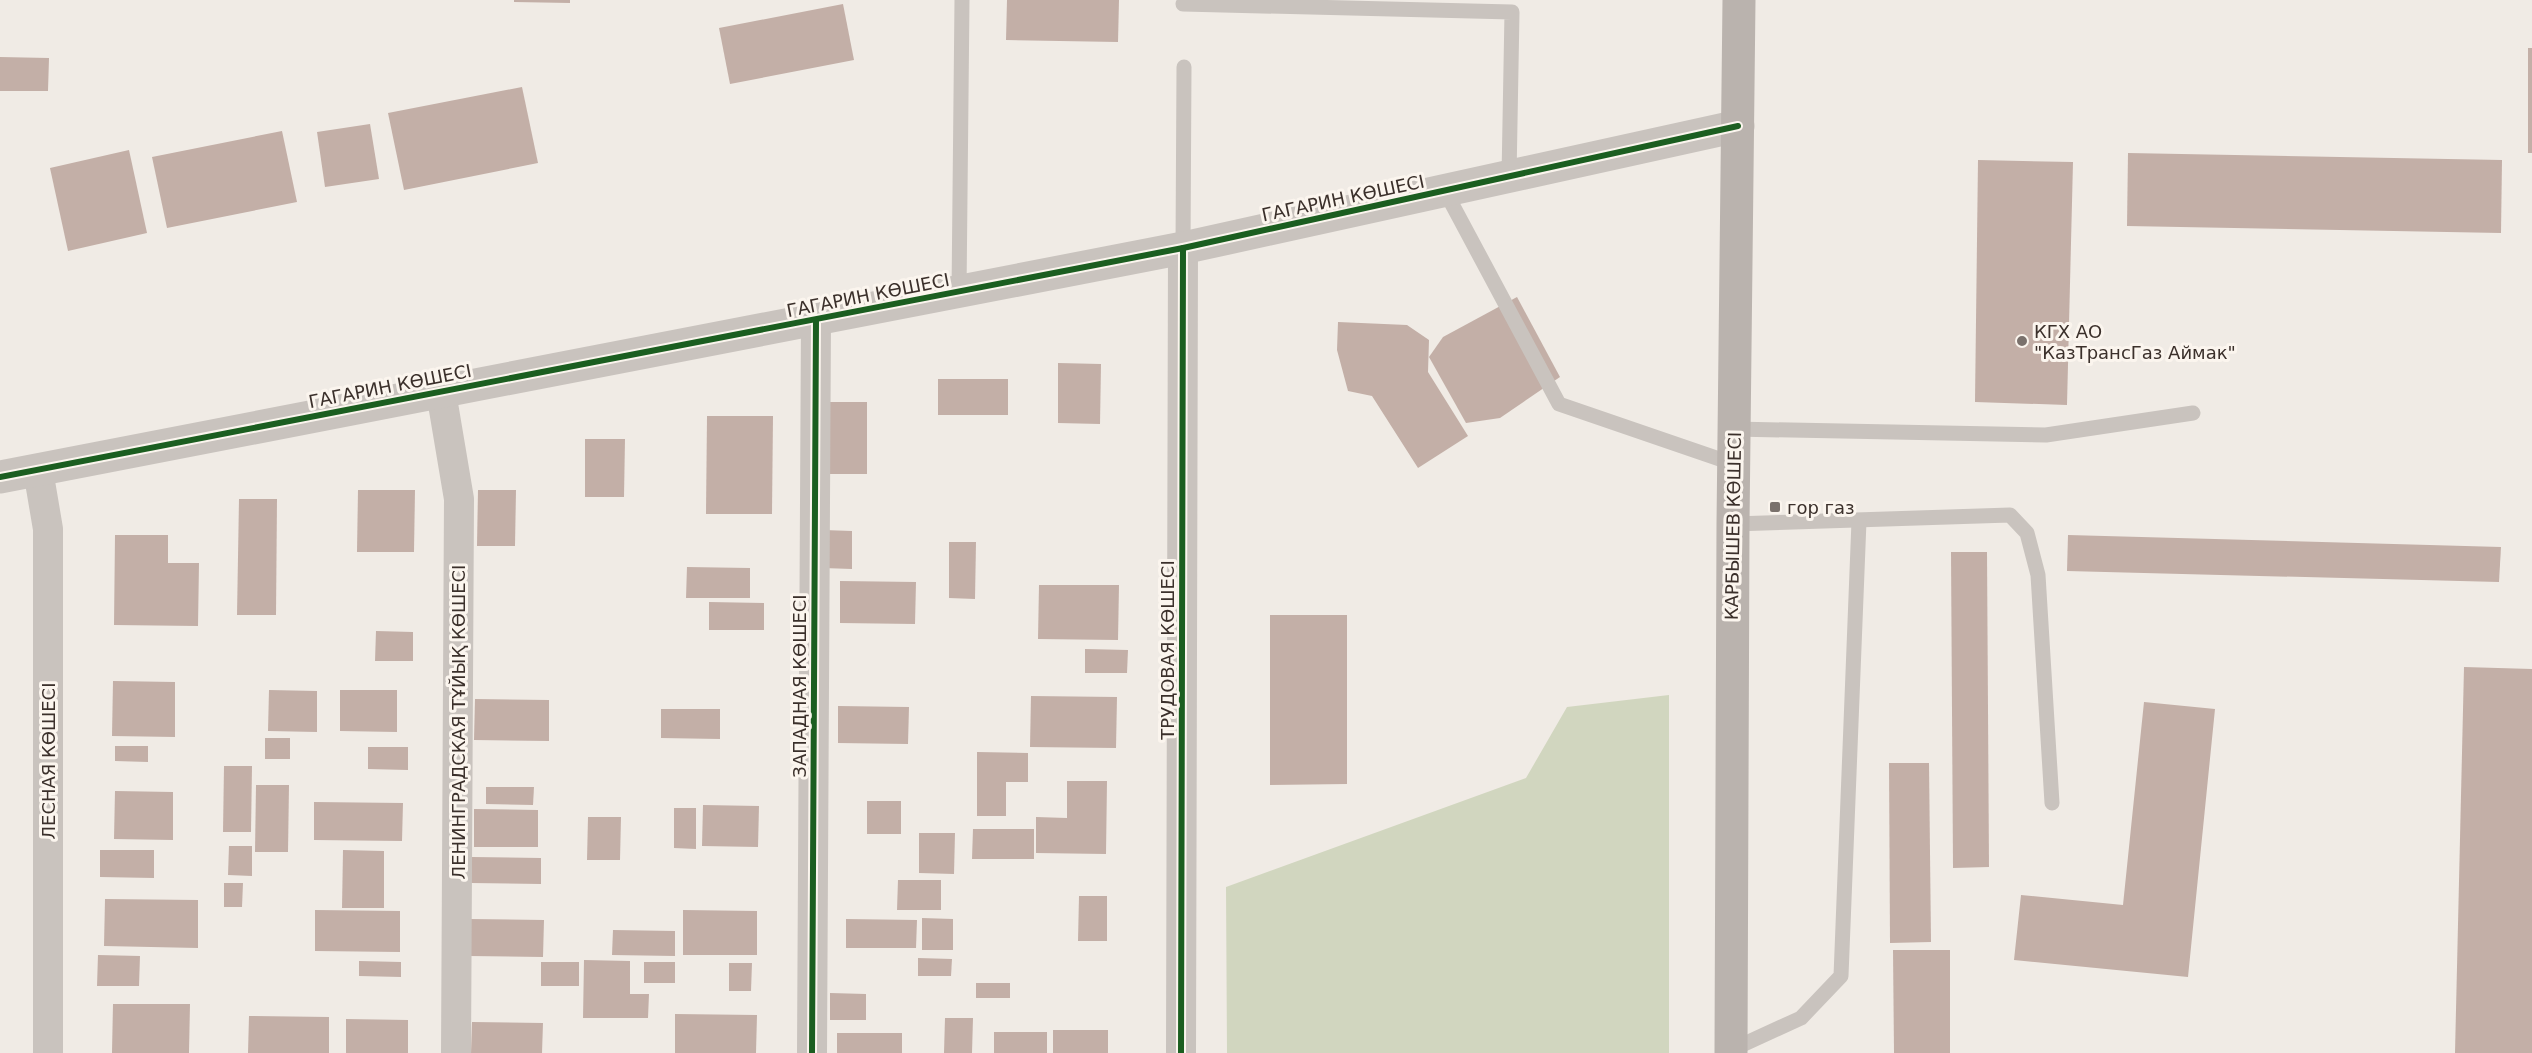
<svg xmlns="http://www.w3.org/2000/svg" width="2532" height="1053" viewBox="0 0 2532 1053" font-family="'DejaVu Sans',sans-serif">
<style>
.green{fill:#d1d6bf}
.building{fill:#c3afa7}
.lines{fill:none;stroke-linecap:round;stroke-linejoin:round}
.service{stroke:#c9c3be;stroke-width:15}
.minor{stroke:#c9c3be;stroke-width:30}
.tertiary{stroke:#c9c3be;stroke-width:33}
.secondary{stroke:#bab3ae;stroke-width:33}
.cycleway-casing{stroke:#fbf5ee;stroke-width:10}
.cycleway{stroke:#1b5e20;stroke-width:6}
.poi-dot{fill:#7a716c;stroke:#fbf5ee;stroke-width:2}
.labels{text-anchor:middle;dominant-baseline:central;stroke-width:6;stroke-linejoin:round;paint-order:stroke}
.street-label{font-size:18px;fill:#3b302b;stroke:#fbf5ee}
.poi-label{font-size:18px;fill:#3b302b;stroke:#fbf5ee;text-anchor:start}
</style>
<rect width="100%" height="100%" fill="#f0ebe5"/>
<path class="green" d="M1669 695V1053H1227L1226 887 1526 778 1567 707Z"/>
<g class="building">
<path d="M514 0H570V3L514 2Z"/>
<path d="M1007 0H1119L1118 42 1006 40Z"/>
<path d="M843 4 854 60 730 84 719 28Z"/>
<rect x="2528" y="48" width="4" height="105"/>
<path d="M0 57 49 58 48 91H0Z"/>
<path d="M522 87 538 163 404 190 388 113Z"/>
<path d="M370 124 379 179 325 187 317 132Z"/>
<path d="M282 131 297 202 167 228 152 157Z"/>
<path d="M129 150 147 233 68 251 50 168Z"/>
<path d="M2128 153 2502 160 2501 233 2127 226Z"/>
<path d="M1978 160 2073 162 2067 405 1975 402Z"/>
<path d="M1517 297 1560 377 1500 418 1466 423 1429 357 1443 337Z"/>
<path d="M1338 322 1407 325 1429 340 1428 372 1468 436 1418 468 1372 396 1348 391 1337 350Z"/>
<path d="M1058 363 1101 364 1100 424 1058 423Z"/>
<rect x="938" y="379" width="70" height="36"/>
<path d="M829 402H867V474H828Z"/>
<path d="M707 416H773L772 514H706Z"/>
<path d="M585 439H625L624 497H585Z"/>
<path d="M358 490H415L414 552H357Z"/>
<path d="M478 490H516L515 546H477Z"/>
<path d="M239 499H277L276 615H237Z"/>
<path d="M823 530 852 531V569L823 568Z"/>
<path d="M115 535H168V563H199L198 626 114 625Z"/>
<path d="M2068 535 2501 547 2499 582 2067 571Z"/>
<path d="M949 542H976L975 599 949 598Z"/>
<path d="M1951 552H1987L1989 867 1953 868Z"/>
<path d="M687 567 750 568V598H686Z"/>
<path d="M840 581 916 582 915 624 840 623Z"/>
<path d="M1039 585H1119L1118 640 1038 639Z"/>
<path d="M709 602 764 603V630H709Z"/>
<path d="M1270 615H1347V784L1270 785Z"/>
<path d="M376 631 413 632V661H375Z"/>
<path d="M1085 649 1128 650 1127 673H1085Z"/>
<path d="M2464 667 2532 669V1053H2455Z"/>
<path d="M113 681 175 682V737L112 736Z"/>
<path d="M269 690 317 691V732L268 731Z"/>
<path d="M340 690H397V732L340 731Z"/>
<path d="M1031 696 1117 697 1116 748 1030 747Z"/>
<path d="M475 699 549 700V741L474 740Z"/>
<path d="M2144 702 2215 709 2188 977 2014 960 2021 895 2123 905Z"/>
<path d="M838 706 909 707 908 744 838 743Z"/>
<path d="M661 709H720V739L661 738Z"/>
<rect x="265" y="738" width="25" height="21"/>
<path d="M115 746H148V762L115 761Z"/>
<path d="M368 747H408V770L368 769Z"/>
<path d="M977 752 1028 753V782H1006V816H977Z"/>
<path d="M1889 763H1929L1931 942 1890 943Z"/>
<path d="M224 766H252L251 832H223Z"/>
<path d="M1067 781H1107L1106 854 1036 853V817L1067 818Z"/>
<path d="M256 785H289L288 852H255Z"/>
<path d="M486 787H534L533 805 486 804Z"/>
<path d="M115 791 173 792V840L114 839Z"/>
<rect x="867" y="801" width="34" height="33"/>
<path d="M314 802 403 803 402 841 314 840Z"/>
<path d="M703 805 759 806 758 847 702 846Z"/>
<path d="M674 808H696V849L674 848Z"/>
<path d="M474 809 538 810V847H474Z"/>
<path d="M588 817H621L620 860H587Z"/>
<path d="M973 829H1034V859H972Z"/>
<path d="M919 833H955L954 874 919 873Z"/>
<path d="M229 846H252V876L228 875Z"/>
<path d="M100 850H154V878L100 877Z"/>
<path d="M343 850 384 851V908H342Z"/>
<path d="M472 857 541 858V884L471 883Z"/>
<path d="M898 880H941V910H897Z"/>
<path d="M224 883H243L242 907H224Z"/>
<path d="M1079 896H1107V941H1078Z"/>
<path d="M105 899 198 900V948L104 946Z"/>
<path d="M315 910 400 911V952L315 951Z"/>
<path d="M683 910 757 911V955H683Z"/>
<path d="M922 918 953 919V950H922Z"/>
<path d="M469 919 544 920 543 957 469 956Z"/>
<path d="M846 919 917 920 916 948H846Z"/>
<path d="M613 930 675 931V956L612 955Z"/>
<path d="M1893 950H1950V1053H1894Z"/>
<path d="M98 955 140 956 139 986H97Z"/>
<path d="M918 958 952 959 951 976H918Z"/>
<path d="M584 960 630 961V994H649L648 1018H583Z"/>
<path d="M359 961 401 962V977L359 976Z"/>
<rect x="541" y="962" width="38" height="24"/>
<rect x="644" y="962" width="31" height="21"/>
<path d="M729 963H752L751 991H729Z"/>
<rect x="976" y="983" width="34" height="15"/>
<path d="M830 993 866 994V1020H830Z"/>
<path d="M113 1004H190L189 1053H112Z"/>
<path d="M675 1014 757 1015 756 1053H675Z"/>
<path d="M249 1016 329 1017V1053H248Z"/>
<path d="M945 1018H973L972 1053H944Z"/>
<path d="M346 1019 408 1020V1053H346Z"/>
<path d="M472 1022 543 1023 542 1053H471Z"/>
<rect x="1053" y="1030" width="55" height="23"/>
<rect x="994" y="1032" width="53" height="21"/>
<rect x="837" y="1033" width="65" height="20"/>
</g>
<g class="lines">
<g class="service">
<path d="M1183 4 1512 12 1509 177"/>
<path d="M1445 191 1559 404 1734 464"/>
<path d="M1183 248 1184 67"/>
<path d="M959 293 962 0"/>
<path d="M1734 429 2046 435 2193 413"/>
<path d="M1733 524 2010 515 2027 533 2038 575 2052 803"/>
<path d="M1731 1050 1801 1018 1841 976 1859 521"/>
</g>
<g class="minor">
<path d="M441 392 459 499 456 1053"/>
<path d="M38 470 48 529V1053"/>
<path d="M812 1053 816 320"/>
<path d="M1181 1053 1183 248"/>
</g>
<path class="tertiary" d="M0 477 1183 248 1738 126"/>
<path class="secondary" d="M1731 1053 1733 524 1739 0"/>
<g class="cycleway-casing">
<g id="cycleway">
<path d="M0 477 1183 248 1738 126"/>
<path d="M812 1053 816 320"/>
<path d="M1181 1053 1183 248"/>
</g>
</g>
<use href="#cycleway" class="cycleway"/>
</g>
<g class="poi-dot">
<circle cx="2022" cy="341" r="6"/>
<rect x="1769" y="501" width="12" height="12" rx="3"/>
</g>
<g class="labels">
<g class="street-label">
<text transform="translate(1343 198) rotate(-12)">ГАГАРИН КӨШЕСІ</text>
<text transform="translate(868 295) rotate(-11)">ГАГАРИН КӨШЕСІ</text>
<text transform="translate(390 386) rotate(-11)">ГАГАРИН КӨШЕСІ</text>
<text transform="translate(1733 526) rotate(-89)">КАРБЫШЕВ КӨШЕСІ</text>
<text transform="translate(1167 650) rotate(-90)">ТРУДОВАЯ КӨШЕСІ</text>
<text transform="translate(799 686) rotate(-90)">ЗАПАДНАЯ КӨШЕСІ</text>
<text transform="translate(458 722) rotate(-90)">ЛЕНИНГРАДСКАЯ ТҰЙЫҚ КӨШЕСІ</text>
<text transform="translate(48 761) rotate(-90)">ЛЕСНАЯ КӨШЕСІ</text>
</g>
<g class="poi-label">
<text x="2034" y="331">КГХ АО<tspan x="2034" dy="21">"КазТрансГаз Аймак"</tspan></text>
<text x="1787" y="507">гор газ</text>
</g>
</g>
</svg>
